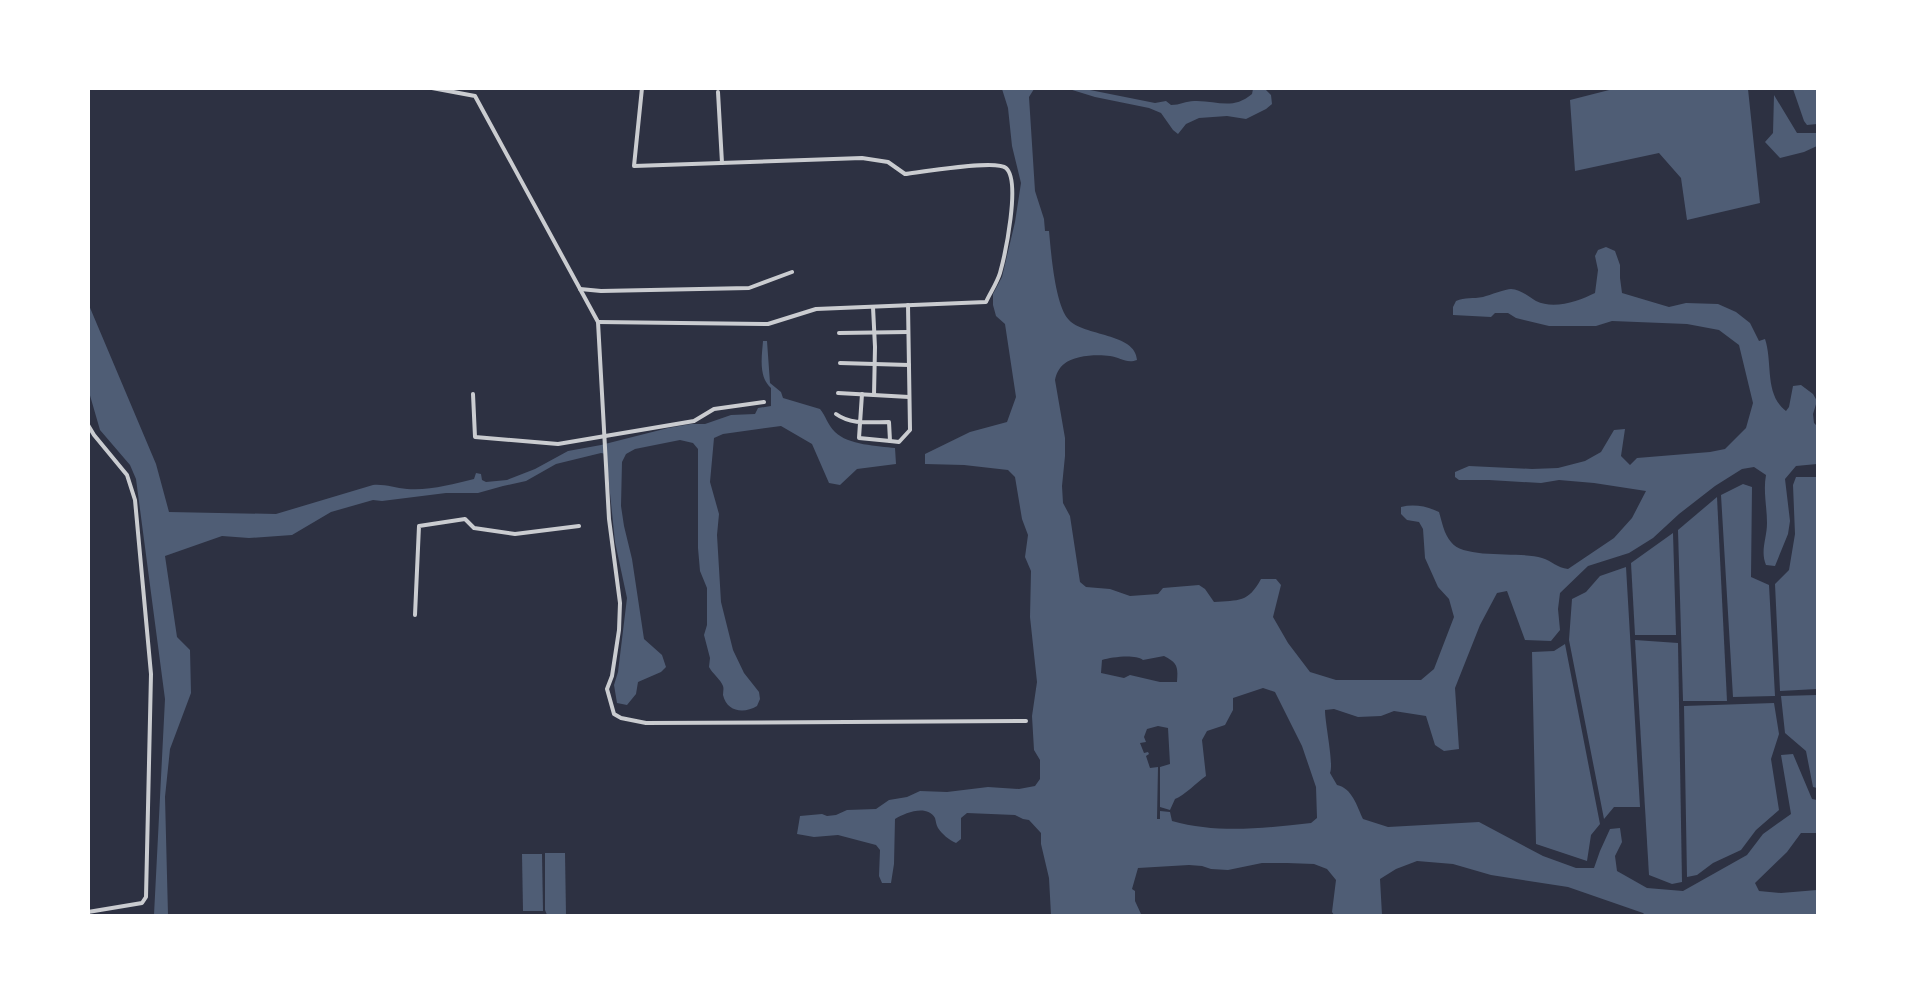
<svg xmlns="http://www.w3.org/2000/svg" width="1906" height="1004" viewBox="0 0 1906 1004" font-family="'Sofia Sans Condensed',sans-serif">
<style>
.water{fill:#4f5d75;fill-rule:evenodd}
.lines{fill:none;stroke-linecap:round;stroke-linejoin:round}
.minor{stroke:#caccd0;stroke-width:4}
</style>
<rect width="100%" height="100%" fill="#2d3142"/>
<g class="water">
<path d="M1617 88 1748 89 1760 203 1687 220 1681 178 1659 153 1575 171 1570 100Z"/>
<path d="M1002 89H1037H1034L1029 97 1035 191 1044 219 1045 231H1049C1051 252 1055 306 1069 320 1083 336 1136 333 1137 360 1126 364 1120 357 1110 356 1098 354 1074 355 1064 364 1059 368 1056 374 1055 380L1065 438V456L1062 486 1063 503 1070 516 1080 582 1086 587 1110 589 1130 596 1158 594 1163 588 1199 585 1205 589 1214 602C1239 600 1248 603 1261 579H1276L1281 585 1273 617 1288 643 1310 672 1336 680H1421L1434 669 1454 617 1449 599 1438 587 1425 558 1423 529 1419 522 1407 520 1401 514V507C1414 504 1426 506 1439 512 1442 522 1444 534 1451 542 1464 560 1522 551 1542 558 1552 561 1557 568 1568 569L1614 538 1632 518 1646 491 1594 483 1559 480 1541 483 1489 480H1459L1455 477V472L1469 466 1532 469 1558 468 1585 461 1601 452 1614 430 1625 429 1621 456 1630 465 1637 458 1710 452 1725 449 1746 428 1753 403 1739 345 1719 330 1687 324 1612 321 1596 326H1549L1516 318 1508 313H1495L1491 317 1453 315V307L1456 301C1465 297 1473 299 1483 297 1490 295 1506 289 1511 289 1520 289 1529 297 1536 301 1554 310 1579 301 1595 293L1598 270 1595 256 1598 250 1606 247 1615 251 1620 265V278L1622 293 1669 307 1686 303 1718 304 1736 312 1750 323 1759 341 1765 339C1773 363 1764 394 1786 411L1789 407 1793 386 1801 385 1813 394 1817 401 1813 414 1814 423 1817 426V464L1796 466 1785 479 1790 521 1788 534 1775 566 1766 565C1760 551 1767 538 1767 523 1767 507 1763 491 1766 475L1754 467 1742 469 1715 486 1679 514 1653 538 1629 553 1588 566 1560 593 1558 609 1560 630 1551 641 1525 640 1507 591 1497 593 1480 625 1455 688 1459 749 1444 751 1435 745 1426 716 1394 711 1381 716 1358 717 1334 709 1325 710C1325 724 1334 764 1330 773L1337 785C1352 788 1357 806 1363 819L1388 827 1479 822 1543 856 1576 868H1594L1600 851 1610 829 1620 828 1622 842 1615 856 1617 871 1647 888 1683 891 1747 855 1763 834 1791 814 1781 755 1793 754 1812 799 1817 800V833H1801L1787 852 1755 883 1759 891 1781 893 1817 890V915H1645L1643 913 1568 887 1491 875 1453 864 1417 861 1396 869 1380 879 1382 915H1334L1332 912 1336 880 1327 869 1314 864 1287 863H1262L1228 870 1211 869 1202 866 1189 865 1138 868 1132 889 1135 891V901L1141 914 1149 915H1051L1049 878 1041 844V833L1029 820 1023 819 1015 815 967 813 961 818V839L956 843C949 840 942 834 938 828 936 825 936 821 935 818 927 804 905 813 895 819L894 864 891 883H882L879 876 880 850 876 845 838 835 814 837 797 834 800 816 822 814 827 816 836 815 847 810 876 809 889 800 907 797 920 791 947 792 988 787 1019 789 1035 786 1040 779V760L1034 750 1032 716 1037 682 1030 617 1031 571 1025 557 1028 535 1022 519 1015 477 1008 470 964 465 925 464V454L970 432 1007 422 1016 397 1005 324 996 316 993 305V294L1002 277 1015 222 1021 183 1012 146 1008 108ZM1164 656C1178 663 1178 667 1177 682H1160L1130 675 1124 678 1101 673 1102 660C1112 657 1135 654 1143 660ZM1263 688 1275 692 1302 746 1316 787 1317 818 1311 823C1265 828 1218 834 1172 821L1170 812 1160 811V819H1157L1158 767 1150 768 1146 756 1149 754 1148 752 1144 753 1140 743 1146 742 1144 737 1147 729 1158 726 1168 728 1170 764 1160 767V807L1170 810 1175 799C1185 795 1196 783 1206 776L1202 740 1207 731 1225 725 1233 710V698Z"/>
<path d="M1069 89H1085L1155 103 1166 101 1171 105C1180 105 1186 101 1194 101 1216 100 1232 111 1252 94L1253 89H1265L1271 95 1272 104 1266 109 1246 119 1227 116 1199 118 1186 124 1178 134 1173 130 1161 113 1149 108 1095 97Z"/>
<path d="M1793 89H1817V124L1807 125 1804 121Z"/>
<path d="M1774 95 1797 133H1817V146L1804 152 1780 158 1765 142 1773 133Z"/>
<path d="M88 303 156 464 169 512 276 514 373 485C385 484 395 488 407 489 429 491 453 484 474 479L476 473 481 474 482 480 486 482 507 480 535 469 568 451 601 445 668 428 691 424H705L731 415 755 414 758 408 771 406V388C758 377 762 355 763 341H767L770 383 781 392 783 398 820 409C826 416 827 424 835 432 848 445 878 446 895 448L896 464 857 469 840 485 829 483 812 444 781 426 723 434 714 438 710 482 719 514 717 535 721 602 733 650 744 673 759 692 760 699 757 706C744 714 727 712 723 695 723 692 724 689 723 686 721 680 712 673 709 667L710 658 704 635 707 625V588L700 571 698 548V449L693 443 680 440 635 449 626 454 622 462 621 506 624 526 632 559 644 639 662 655 666 667 661 672 638 682 636 694 627 705 617 703 614 685 618 672 627 598 615 542 606 454 601 453 556 464 526 481 503 486 478 493H446L382 501 373 500 331 512 292 535 249 538 222 536 165 556 177 637 190 650 191 693 170 749 165 797 168 915H154L165 699 136 479 130 465 100 430 89 392Z"/>
<path d="M1796 477H1817V689L1780 691 1775 584 1789 570 1795 534 1793 485Z"/>
<path d="M1743 484 1752 487 1751 577 1769 585 1775 696 1733 697 1721 495Z"/>
<path d="M1717 497 1727 701H1683L1678 530Z"/>
<path d="M1673 533 1676 635H1635L1631 563Z"/>
<path d="M1626 567 1640 807H1614L1604 819 1569 640 1572 599 1586 592 1600 576Z"/>
<path d="M1635 640 1678 643 1682 882 1672 884 1649 875Z"/>
<path d="M1565 644 1600 824 1591 835 1587 861 1536 844 1532 652 1554 651Z"/>
<path d="M1817 695H1818L1817 788 1813 787 1806 751 1785 733 1781 696Z"/>
<path d="M1774 703 1779 734 1771 759 1779 810 1756 830 1741 850 1713 863 1697 875 1687 877 1684 706Z"/>
<path d="M545 853H565L566 915H547L545 910Z"/>
<path d="M522 854H542L543 911H523Z"/>
</g>
<g class="lines">
<g class="minor">
<path d="M432 88 475 96 598 322 609 519 620 603 619 630 612 676 607 689 614 714 621 718 646 723 1026 721"/>
<path d="M718 92 722 163"/>
<path d="M580 289 601 291 749 288 792 272"/>
<path d="M873 307 875 347 874 395"/>
<path d="M598 322 768 324 816 309 986 302C990 293 997 283 1000 273 1005 255 1021 181 1006 168 997 159 921 172 905 174L888 162 862 158 634 166 642 88"/>
<path d="M839 333 908 332"/>
<path d="M840 363 909 365"/>
<path d="M838 393 909 397"/>
<path d="M473 394 475 437 558 444 694 421 714 409 764 402"/>
<path d="M836 414C851 425 871 422 889 422L890 441 859 438 862 394"/>
<path d="M88 425 94 435 127 475 135 500 151 674 146 897 142 903 88 912"/>
<path d="M890 441 899 442 910 430 908 305"/>
<path d="M415 615 419 526 465 519 474 528 515 534 579 526"/>
</g>
</g>
<rect width="1906" height="1004" fill="none" stroke="#ffffff" stroke-width="180"/>
</svg>
